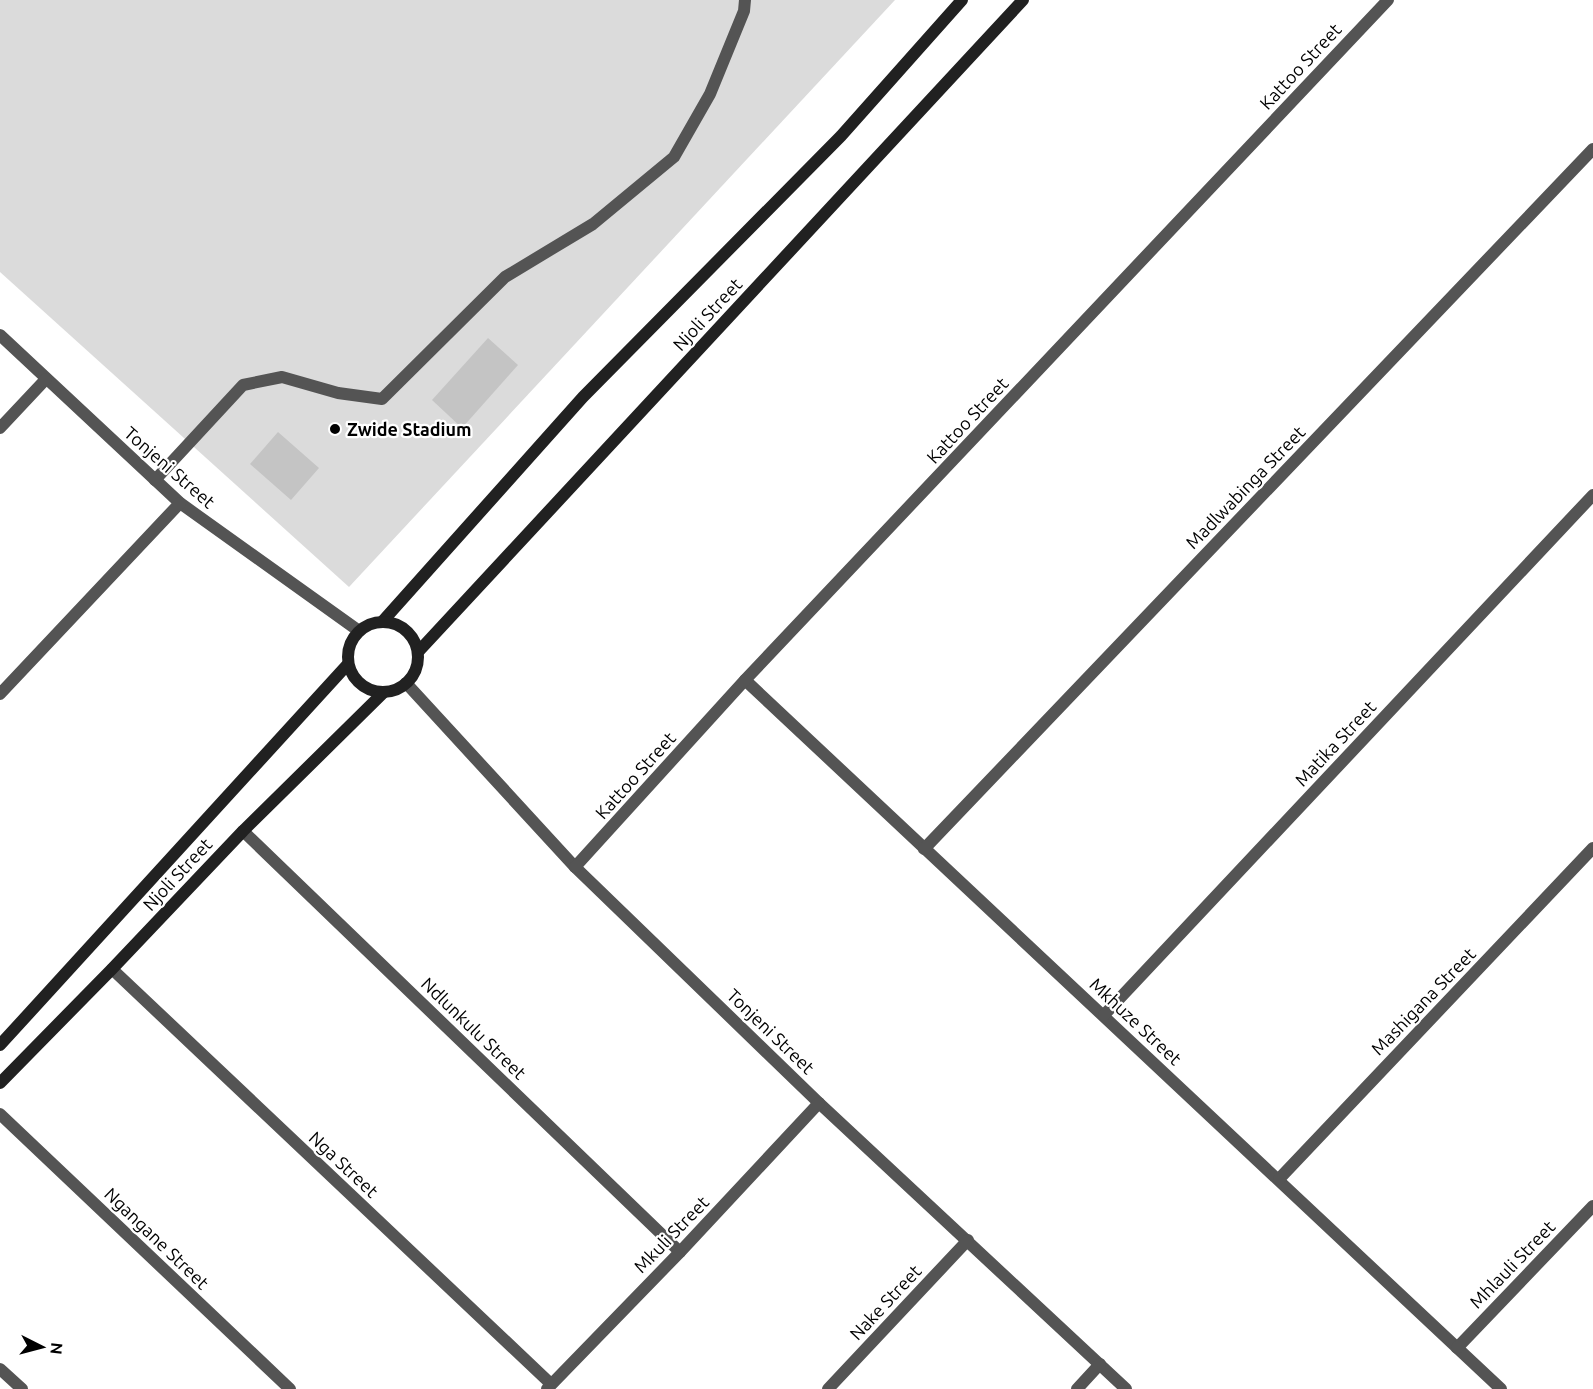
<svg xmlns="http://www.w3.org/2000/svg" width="1593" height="1389" viewBox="0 0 1593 1389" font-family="Ubuntu,sans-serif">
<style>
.green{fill:#dbdbdb}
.building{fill:#c4c4c4}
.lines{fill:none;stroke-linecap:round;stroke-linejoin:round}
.lane{stroke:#545454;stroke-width:12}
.street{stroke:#545454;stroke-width:12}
.secondary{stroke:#212121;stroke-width:12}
.poi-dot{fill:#000;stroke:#fff;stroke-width:2}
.labels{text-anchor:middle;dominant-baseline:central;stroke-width:4.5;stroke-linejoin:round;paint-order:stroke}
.street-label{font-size:18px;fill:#000;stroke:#fff}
.poi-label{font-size:18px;font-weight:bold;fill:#000;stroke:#fff;text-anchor:start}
</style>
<rect width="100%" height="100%" fill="#fff"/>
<path class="green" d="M0 0H895L349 587 0 272Z"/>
<g class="building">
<path d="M488 338 518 365 462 428 432 400Z"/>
<path d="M278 432 319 468 291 500 250 464Z"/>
</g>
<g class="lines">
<path class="lane" d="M155 480 243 385 282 377 338 393 382 399 505 277 593 224 674 157 710 94 744 11 745 0"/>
<g class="street">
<path d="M0 335 180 503 359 631"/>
<path d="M0 428 46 379"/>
<path d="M745 680 1501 1389"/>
<path d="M406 683 575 867 819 1103 1126 1389"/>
<path d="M0 694 180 503"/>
<path d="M243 831 680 1252"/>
<path d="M924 849 1593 149"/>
<path d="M575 867 745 680 1388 0"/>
<path d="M112 969 551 1384"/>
<path d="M1104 1015 1593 495"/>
<path d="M0 1114 290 1389"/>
<path d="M1279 1179 1593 848"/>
<path d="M1457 1348 1593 1206"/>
<path d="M0 1369 22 1389"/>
<path d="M547 1389 680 1252 819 1103"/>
<path d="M828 1389 968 1240"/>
<path d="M1077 1389 1100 1364"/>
</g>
<g class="secondary">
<path d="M382 622 583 397 841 136 962 0"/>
<circle cx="383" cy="657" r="35"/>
<path d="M418 652 1023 0"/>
<path d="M0 1045 348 664"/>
<path d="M0 1083 112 969 243 831 384 692"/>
</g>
</g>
<circle class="poi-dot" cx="335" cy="429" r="6"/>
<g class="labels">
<g class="street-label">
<text transform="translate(1300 66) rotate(-47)">Kattoo Street</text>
<text transform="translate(707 314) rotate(-47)">Njoli Street</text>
<text transform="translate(967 420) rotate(-47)">Kattoo Street</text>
<text transform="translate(170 467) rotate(41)">Tonjeni Street</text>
<text transform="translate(1245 487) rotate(-46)">Madlwabinga Street</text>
<text transform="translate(1335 743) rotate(-47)">Matika Street</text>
<text transform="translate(635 775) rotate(-48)">Kattoo Street</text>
<text transform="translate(177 874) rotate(-47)">Njoli Street</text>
<text transform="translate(1423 1001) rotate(-46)">Mashigana Street</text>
<text transform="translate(1136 1021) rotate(43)">Mkhuze Street</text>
<text transform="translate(474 1028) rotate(44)">Ndlunkulu Street</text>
<text transform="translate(771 1031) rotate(44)">Tonjeni Street</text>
<text transform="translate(344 1164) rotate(43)">Nga Street</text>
<text transform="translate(671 1234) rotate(-46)">Mkuli Street</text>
<text transform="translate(157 1238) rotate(44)">Ngangane Street</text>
<text transform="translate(1512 1264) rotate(-46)">Mhlauli Street</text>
<text transform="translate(885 1302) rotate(-47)">Nake Street</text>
</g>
<g class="poi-label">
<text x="347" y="429">Zwide Stadium</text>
</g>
</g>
<g transform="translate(42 1347) rotate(96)" stroke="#ffffff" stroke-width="4.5" paint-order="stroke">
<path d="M0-4.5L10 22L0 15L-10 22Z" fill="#000000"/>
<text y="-9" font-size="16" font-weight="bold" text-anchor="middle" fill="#000000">N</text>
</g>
</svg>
